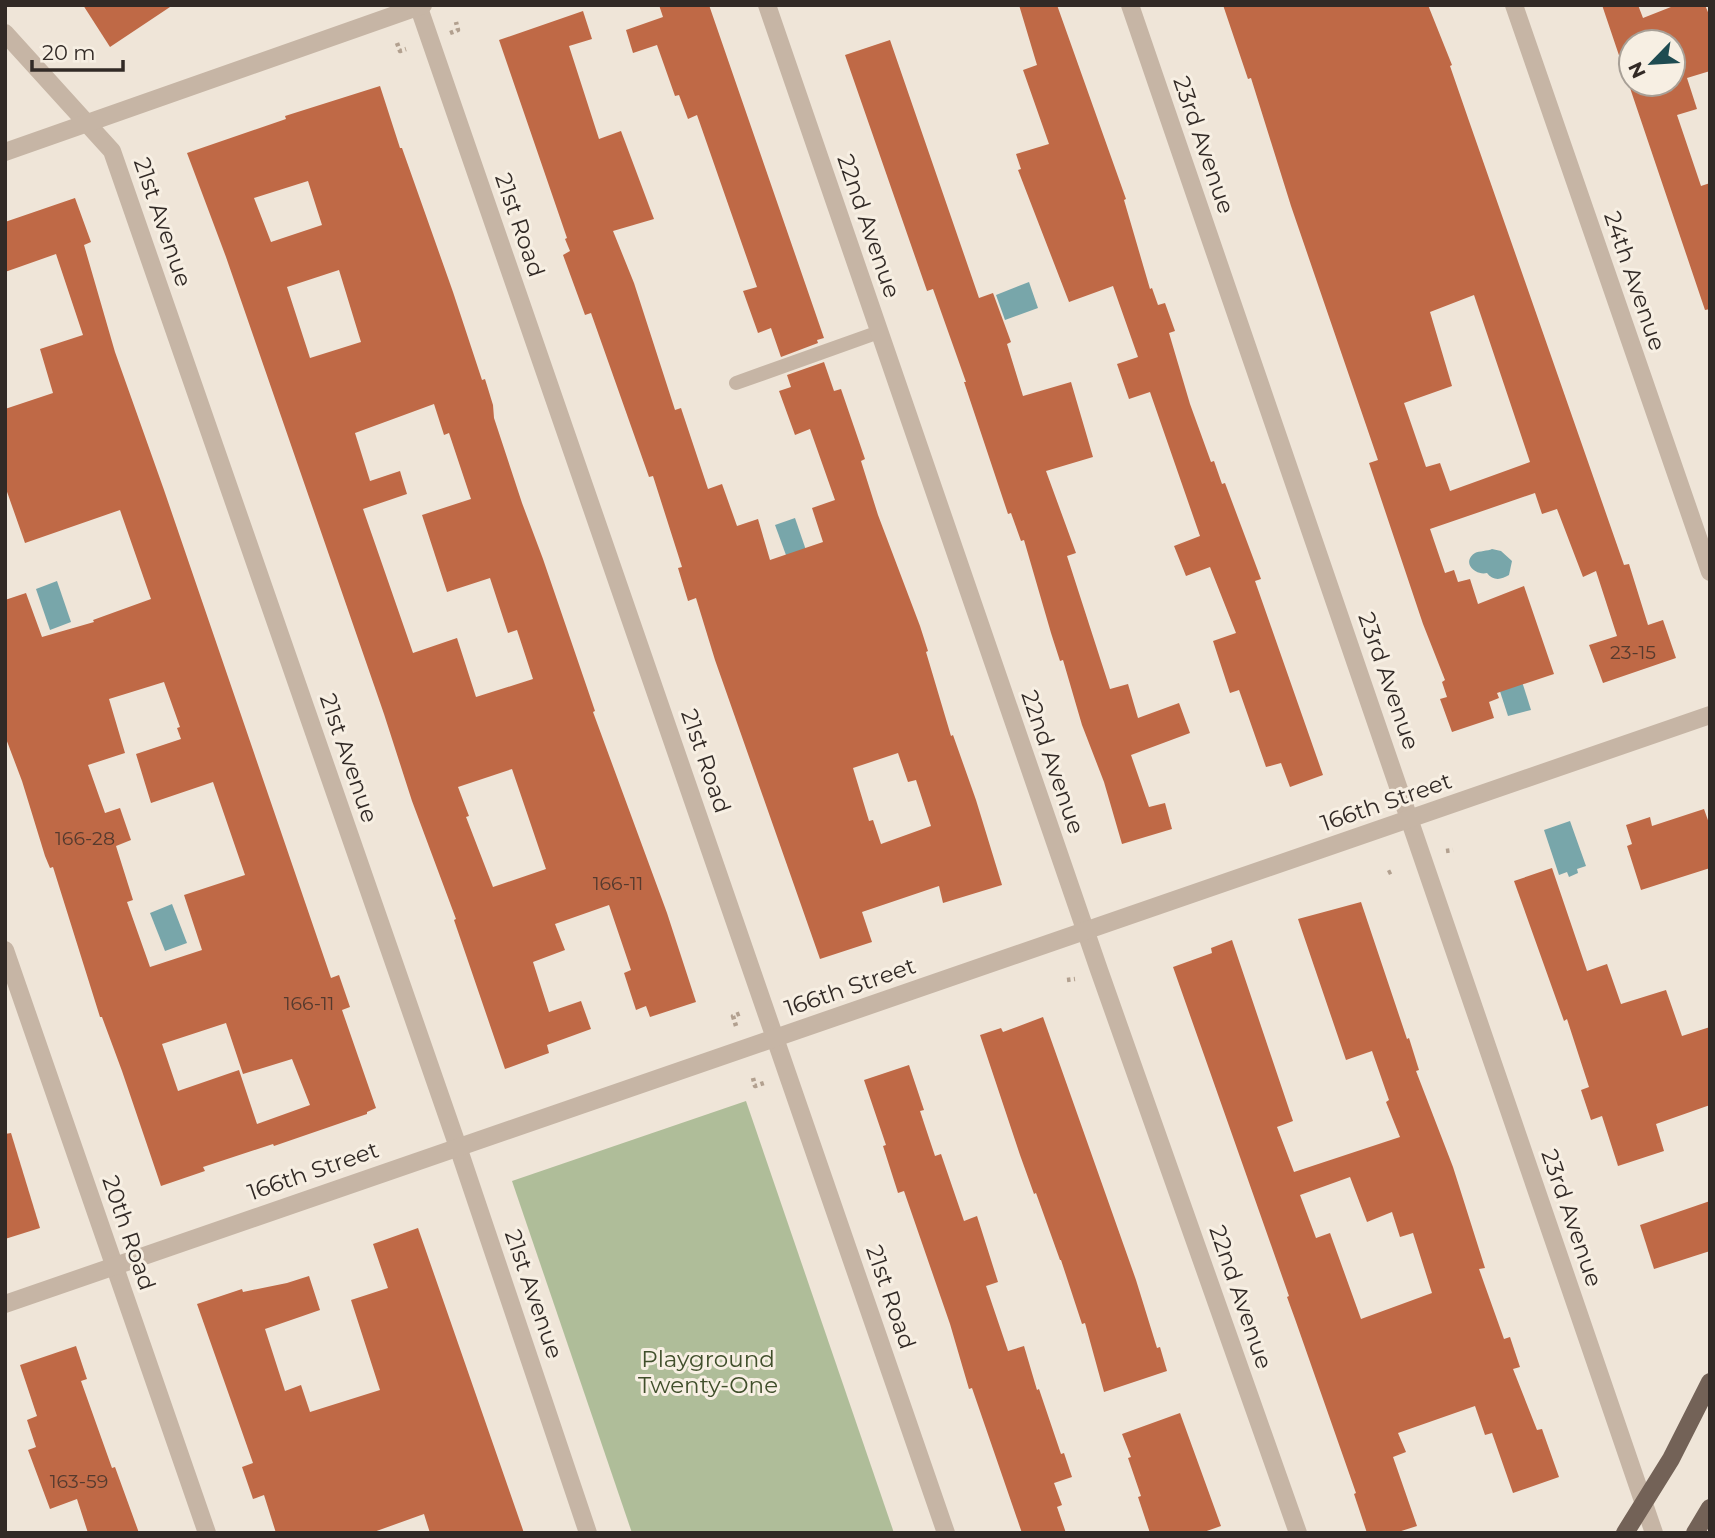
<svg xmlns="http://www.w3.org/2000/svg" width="1715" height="1538" viewBox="0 0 1715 1538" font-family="Montserrat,sans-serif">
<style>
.green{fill:#afbd99}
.water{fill:#78a6aa}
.building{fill:#bf6946;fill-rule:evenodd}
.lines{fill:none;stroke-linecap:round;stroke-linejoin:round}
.path{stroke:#b2a08f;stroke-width:4.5;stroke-dasharray:3.5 3.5;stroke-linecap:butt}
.service{stroke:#c6b5a5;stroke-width:14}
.minor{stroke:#c6b5a5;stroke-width:18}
.primary{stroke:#736257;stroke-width:18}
.labels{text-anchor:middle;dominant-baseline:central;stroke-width:6;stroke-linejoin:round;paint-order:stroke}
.number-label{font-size:19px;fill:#553a2e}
.street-label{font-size:23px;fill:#322a26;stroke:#f7efe3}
.park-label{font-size:23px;fill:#404f2b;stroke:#f7efe3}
</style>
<rect width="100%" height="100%" fill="#efe5d8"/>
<path class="green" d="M746 1101 894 1533H632L512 1181Z"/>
<g class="water">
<path d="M1029 282 1038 308 1005 320 996 295Z"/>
<path d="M795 518 809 559 790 566 775 525Z"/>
<path d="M1492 549 1501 551 1512 561 1509 575C1501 580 1493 581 1487 573 1475 576 1461 562 1475 553 1479 551 1488 551 1492 549Z"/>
<path d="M57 581 71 622 50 630 36 589Z"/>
<path d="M1519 672 1531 710 1508 716 1496 679Z"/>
<path d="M1570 821 1586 866 1577 869 1578 873 1569 877 1567 872 1559 875 1544 830Z"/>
<path d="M172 904 187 943 165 951 150 913Z"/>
</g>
<g class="building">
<path d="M83 5H173L110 47Z"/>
<path d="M659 5H709L824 338 817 340 818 343 781 357 771 328 758 333 743 291 757 287 697 115 688 119 679 95 675 96 657 45 633 53 626 30 663 17Z"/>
<path d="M1019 5H1057L1126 199 1124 200 1150 289 1152 288 1158 305 1165 303 1175 331 1169 333 1190 404 1211 462 1214 461 1222 484 1225 483 1261 579 1255 581 1323 775 1290 787 1281 763 1266 767 1239 690 1230 693 1213 641 1236 633 1210 567 1186 576 1174 546 1200 536 1150 392 1129 399 1117 364 1138 357 1113 286 1069 302 1018 170 1021 169 1016 154 1049 144 1023 70 1037 65Z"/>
<path d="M1223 5H1428L1452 65 1450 66 1469 121 1624 565 1629 564 1648 625 1663 620 1676 658 1603 683 1589 645 1617 636 1596 571 1583 577 1557 509 1542 514 1535 493 1430 529 1445 573 1454 570 1458 582 1470 579 1478 604 1524 586 1554 674 1497 693 1499 698 1489 702 1494 718 1452 732 1440 699 1447 697 1442 682 1445 680 1423 624 1369 463 1378 460 1291 206 1251 78 1248 79ZM1474 295 1530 462 1450 491 1440 463 1426 467 1404 403 1452 386 1430 312Z"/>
<path d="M1602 5H1638L1643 18 1676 5H1705L1710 17V71L1687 78 1697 109 1677 115 1701 186 1710 183V309L1705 310ZM1631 42H1673V84H1631Z"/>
<path d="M583 11 592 39 569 46 599 139 621 131 654 219 613 231 634 283 675 410 681 408 708 489 722 484 737 526 758 519 770 560 823 542 812 508 835 500 810 429 795 435 779 391 791 387 787 375 824 362 834 391 841 389 865 459 861 461 878 515 920 626 928 651 926 652 951 736 953 735 976 800 1002 885 943 903 939 886 862 912 872 942 820 959 715 660 696 598 688 601 678 568 682 567 653 476 649 477 591 313 585 315 563 255 570 251 565 239 567 238 499 40ZM898 753 908 782 916 780 931 826 881 844 873 820 869 821 853 768Z"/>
<path d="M890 40 979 298 993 293 1011 342 1007 344 1023 396 1071 382 1093 457 1046 471 1076 553 1067 556 1110 689 1128 684 1138 718 1179 703 1190 733 1131 755 1149 807 1165 803 1172 829 1122 844 1104 782 1082 725 1063 660 1060 661 1051 633 1024 540 1021 541 1011 513 1008 514 964 382H966L933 289 927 291 845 55Z"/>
<path d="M380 86 400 148H402L453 292 482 380 485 379 493 405 494 418 522 503 543 559 595 711 593 712 667 913 696 1002 650 1017 646 1006 636 1010 624 973 631 970 609 905 555 924 565 950 533 962 549 1012 581 1001 591 1029 547 1045 549 1053 505 1069 454 920 456 919 412 801 384 714 226 257 187 153 286 119 285 116ZM308 181 322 225 271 242 254 198ZM339 270 361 342 310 358 287 287ZM434 404 444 435 449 433 471 499 422 515 447 592 490 578 508 633 517 630 533 679 476 697 457 638 413 653 363 509 407 494 400 471 370 481 355 433ZM512 769 546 869 493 887 466 817 469 816 458 787Z"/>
<path d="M75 198 91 242 84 245 115 352 164 490 331 978 339 975 350 1007 342 1010 376 1108 367 1112V1114L274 1146 273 1144 203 1167 205 1171 161 1186 122 1071 102 1017H100L53 867 50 868 45 856 22 781 5 736V600L26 593 42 637 94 622 93 620 151 599 120 510 25 543 5 486V409L53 393 40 349 83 335 56 254 5 272V222ZM164 682 180 727 177 728 181 739 136 754 151 803 213 782 245 875 184 895 202 950 150 967 127 902 133 900 116 846 131 840 120 808 105 813 88 765 125 753 109 699ZM226 1023 243 1074 292 1059 310 1105 257 1124 239 1070 178 1091 162 1044Z"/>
<path d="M1704 809 1710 826V868L1641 890 1627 846 1632 844 1626 825 1650 817 1652 826Z"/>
<path d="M1552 868 1587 971 1607 964 1621 1004 1666 990 1682 1036 1710 1027V1105L1656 1124 1664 1151 1618 1166 1602 1116 1591 1120 1581 1090 1589 1087 1567 1019 1564 1021 1514 881Z"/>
<path d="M1361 902 1407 1039 1409 1038 1419 1070 1416 1071 1453 1167 1485 1268 1479 1269 1504 1339 1510 1337 1520 1367 1513 1369 1537 1430 1542 1429 1559 1477 1513 1493 1492 1433 1485 1435 1475 1406 1398 1433 1406 1452 1393 1457 1417 1526 1395 1533H1367L1354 1494 1356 1493 1295 1319 1287 1297 1289 1296 1173 967 1212 953 1211 948 1232 940 1293 1121 1277 1127 1294 1172 1400 1137 1386 1102 1389 1100 1372 1051 1346 1060 1298 919ZM1350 1177 1367 1222 1392 1212 1400 1237 1413 1233 1432 1293 1361 1319 1330 1233 1316 1238 1300 1195Z"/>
<path d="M1043 1017 1136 1280 1157 1348 1160 1347 1167 1371 1104 1392 1085 1323 1082 1324 1061 1260H1060L1036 1193 1034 1194 1020 1155 980 1035 1001 1028 1003 1032Z"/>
<path d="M909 1065 924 1110 920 1111 935 1156 941 1154 964 1221 977 1216 998 1282 986 1286 1008 1351 1024 1346 1037 1390 1039 1389 1061 1454 1064 1453 1072 1477 1054 1483 1062 1505 1057 1507 1066 1533H1022L972 1388 969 1389 950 1324 904 1191 898 1193 883 1146 886 1145 864 1080Z"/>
<path d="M11 1133 40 1228 5 1239V1134Z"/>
<path d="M1710 1201V1251L1654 1269 1640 1225Z"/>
<path d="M418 1228 524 1533H430L424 1514 371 1533H276L264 1495 253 1499 242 1467 253 1463 197 1304 242 1289 243 1292 287 1283 309 1276 320 1310 265 1329 285 1391 301 1385 310 1412 380 1390 351 1300 388 1288 373 1244Z"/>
<path d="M76 1346 87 1379 81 1381 112 1468 115 1467 139 1533H88L77 1499 50 1509 28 1450 36 1447 27 1420 37 1416 20 1365Z"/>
<path d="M1180 1413 1221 1526 1201 1533H1150L1138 1497 1141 1496 1128 1458 1131 1457 1122 1434Z"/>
</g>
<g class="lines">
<g class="path">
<path d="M450 33 458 30 456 22"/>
<path d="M397 43 400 51 406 49"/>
<path d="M1446 851 1453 850"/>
<path d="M1388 873 1394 870"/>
<path d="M1067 980 1075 979"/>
<path d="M736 1026 733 1016 741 1013"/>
<path d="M753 1078 755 1086 764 1083"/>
</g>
<path class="service" d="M736 383 879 332"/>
<g class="minor">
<path d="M418 5 946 1533"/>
<path d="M767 5 1099 970 1298 1533"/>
<path d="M1130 5 1654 1533"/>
<path d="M1514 5 1710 572"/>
<path d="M5 33 112 151 458 1147 588 1533"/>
<path d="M5 152 423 5"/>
<path d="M5 950 207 1533"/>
<path d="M5 1304 1710 715"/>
</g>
<g class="primary">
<path d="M1625 1533 1671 1459 1710 1382"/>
<path d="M1695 1533 1710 1508"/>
</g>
</g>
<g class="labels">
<g class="number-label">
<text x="1633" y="652">23-15</text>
<text x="85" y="838">166-28</text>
<text x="618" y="883">166-11</text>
<text x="309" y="1003">166-11</text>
<text x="79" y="1481">163-59</text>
</g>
<g class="street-label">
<text transform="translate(1204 145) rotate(71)">23rd Avenue</text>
<text transform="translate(163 222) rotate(71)">21st Avenue</text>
<text transform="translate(520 225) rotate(71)">21st Road</text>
<text transform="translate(869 226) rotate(71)">22nd Avenue</text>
<text transform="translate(1635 281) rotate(71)">24th Avenue</text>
<text transform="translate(1389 681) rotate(71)">23rd Avenue</text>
<text transform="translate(349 758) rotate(71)">21st Avenue</text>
<text transform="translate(706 761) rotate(71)">21st Road</text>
<text transform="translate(1053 762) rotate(71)">22nd Avenue</text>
<text transform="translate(1386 802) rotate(-19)">166th Street</text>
<text transform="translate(850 987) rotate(-19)">166th Street</text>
<text transform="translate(313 1171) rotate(-19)">166th Street</text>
<text transform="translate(1572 1218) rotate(71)">23rd Avenue</text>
<text transform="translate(129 1233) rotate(71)">20th Road</text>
<text transform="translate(534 1294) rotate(71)">21st Avenue</text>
<text transform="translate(891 1297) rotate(71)">21st Road</text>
<text transform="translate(1241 1297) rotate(71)">22nd Avenue</text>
</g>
<g class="park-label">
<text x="708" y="1359">Playground<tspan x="708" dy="26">Twenty-One</tspan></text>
</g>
</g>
<rect width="1715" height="1538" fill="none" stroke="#322a26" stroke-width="14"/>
<g transform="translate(1652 63) rotate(245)"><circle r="33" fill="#f7efe3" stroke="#a8a097" stroke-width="2"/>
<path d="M0-5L12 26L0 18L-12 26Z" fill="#1e4b51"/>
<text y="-10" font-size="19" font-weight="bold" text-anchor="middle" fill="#322a26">N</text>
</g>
<path d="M32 60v10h91v-10" fill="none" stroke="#322a26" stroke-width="3.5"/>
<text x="42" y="60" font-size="21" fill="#322a26" stroke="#f7efe3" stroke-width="5" paint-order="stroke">20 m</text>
</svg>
